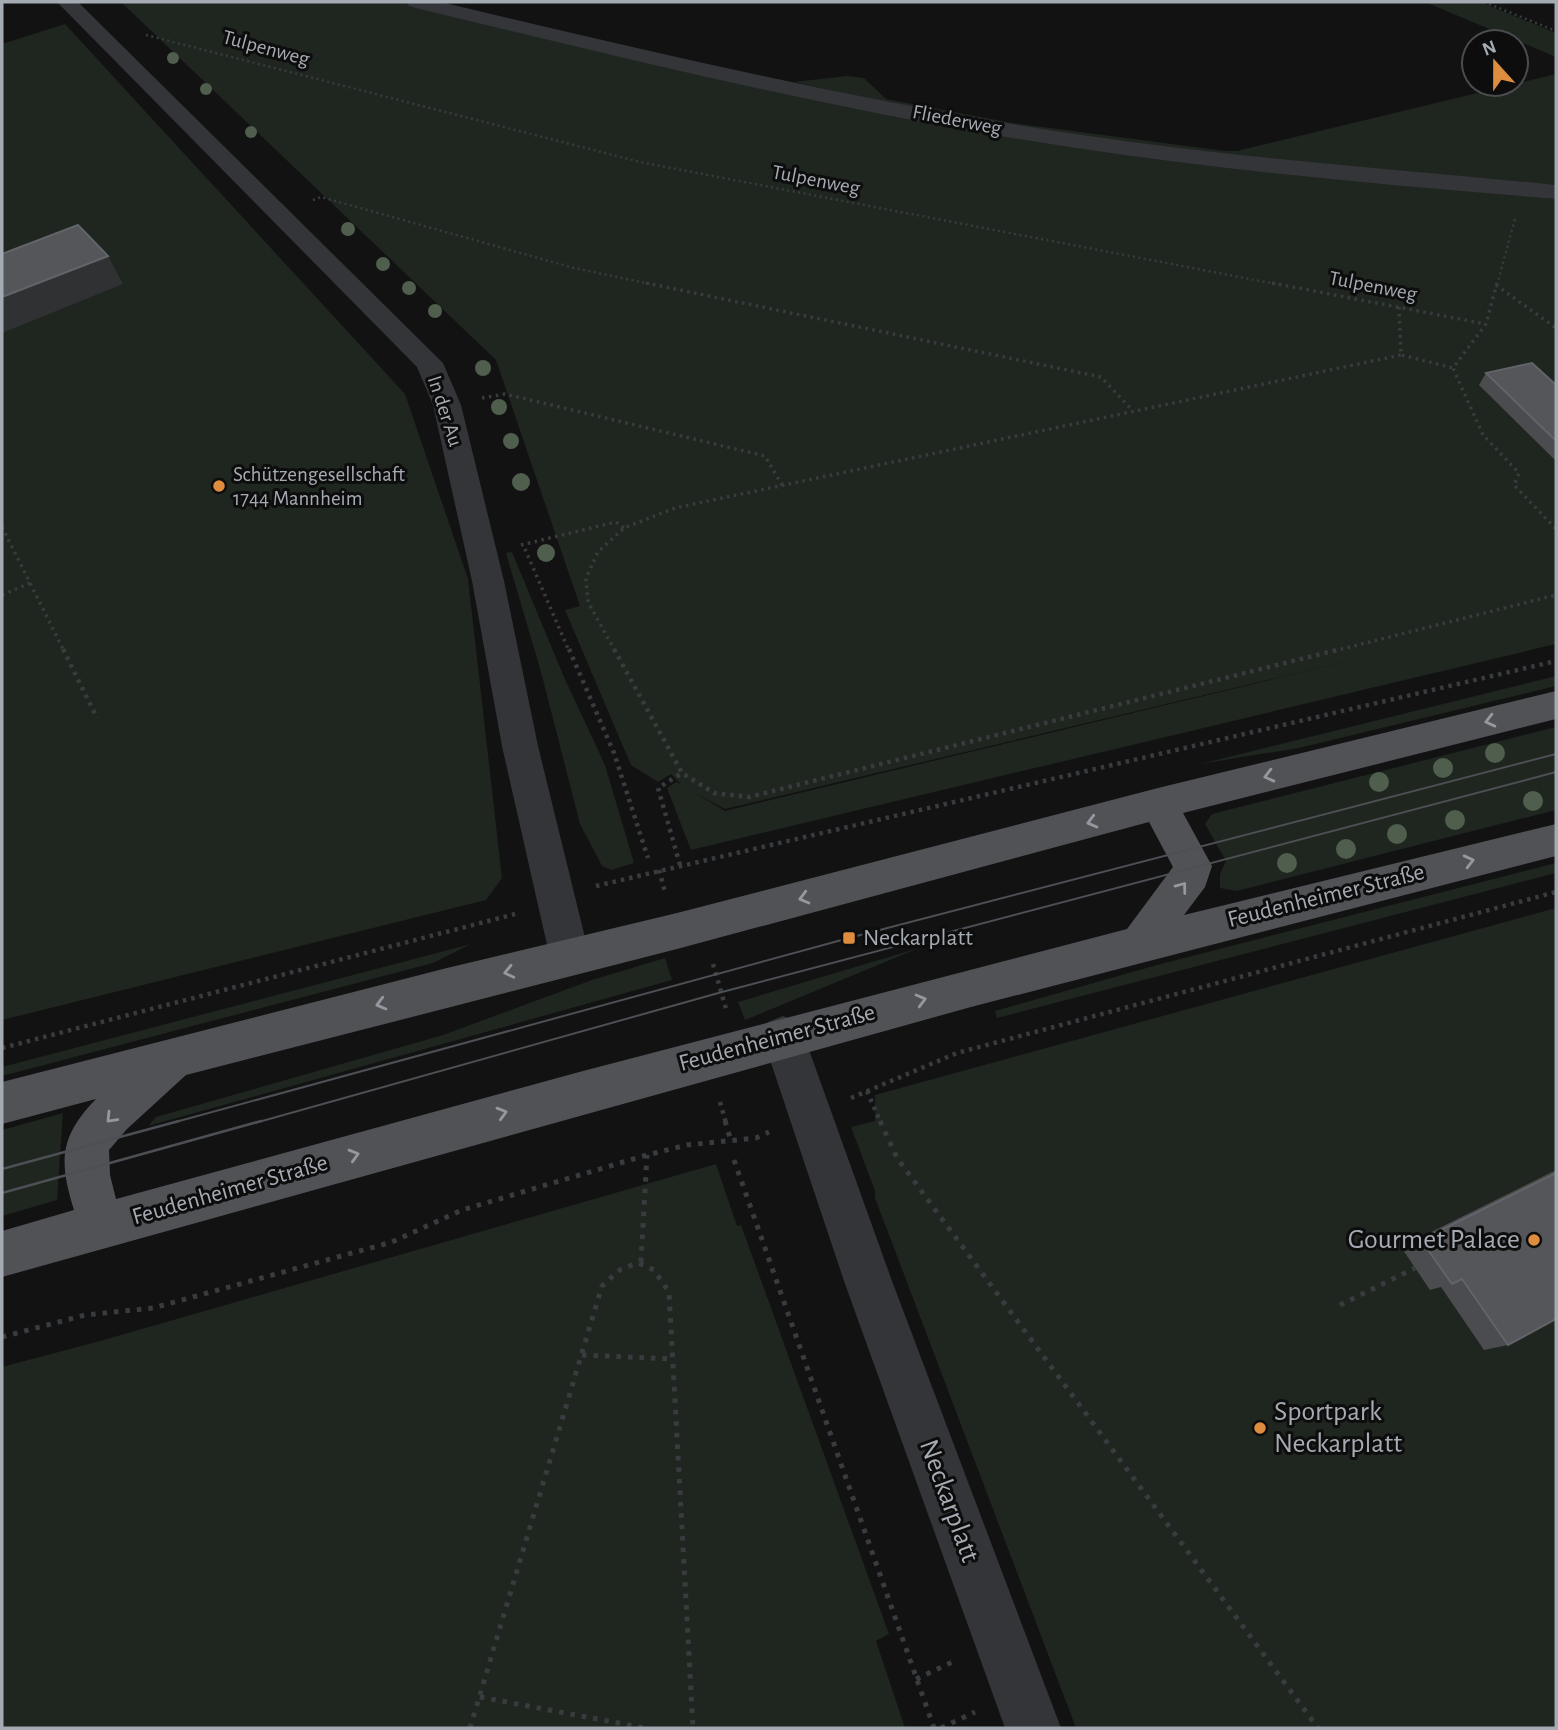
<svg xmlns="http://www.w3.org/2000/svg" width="1558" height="1730" viewBox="0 0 1558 1730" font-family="'Alegreya Sans',sans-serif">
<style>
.green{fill:#1f251f;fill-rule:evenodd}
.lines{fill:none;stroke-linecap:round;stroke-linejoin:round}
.path-far3{stroke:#393c3f;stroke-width:2.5;stroke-dasharray:2 3.5;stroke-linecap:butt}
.path-far2{stroke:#393c3f;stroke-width:3.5;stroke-dasharray:2.5 4.5;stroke-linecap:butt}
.path-far1{stroke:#393c3f;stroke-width:4.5;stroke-dasharray:3.5 5;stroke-linecap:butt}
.path{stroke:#393c3f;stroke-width:5;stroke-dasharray:4.5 7;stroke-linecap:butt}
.minor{fill:#333538;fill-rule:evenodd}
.major{fill:#505256;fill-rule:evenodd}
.tram-far1{stroke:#4c4f53;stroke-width:2}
.tram{stroke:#4c4f53;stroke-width:2.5}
.tree{fill:#4f5e4d}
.wall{fill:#4b4c4f}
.shaded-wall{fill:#303133}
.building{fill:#54565a;stroke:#616468;stroke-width:2}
.oneway{stroke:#9499a0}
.poi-dot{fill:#de8d3f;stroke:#0d0d0e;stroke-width:2.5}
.labels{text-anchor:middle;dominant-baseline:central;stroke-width:6;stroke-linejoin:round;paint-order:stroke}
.far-street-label{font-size:21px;fill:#a5abb2;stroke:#0d0d0e}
.far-poi-label{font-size:21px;fill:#a5abb2;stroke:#0d0d0e;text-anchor:start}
.street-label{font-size:24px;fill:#a5abb2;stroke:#0d0d0e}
.poi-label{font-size:24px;fill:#a5abb2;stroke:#0d0d0e;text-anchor:start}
.near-poi-label{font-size:28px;fill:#a5abb2;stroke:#0d0d0e;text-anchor:end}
.near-street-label{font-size:28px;fill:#a5abb2;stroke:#0d0d0e}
</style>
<rect width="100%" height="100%" fill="#121213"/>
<g class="green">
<path d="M121 2H398L775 90 1330 178 1556 199V644L691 850 667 788 676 782 681 784 671 774 658 782 631 765 565 610 580 606 496 360ZM1390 651 725 811 697 794 725 809Z"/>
<path d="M1425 2H1480L1556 33V57Z"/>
<path d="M65 24 405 394 468 579 502 878 486 900 2 1020V44Z"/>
<path d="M1556 74V185C1301 162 1044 143 794 82L847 76 864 78 886 99 1012 123 1225 151H1237Z"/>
<path d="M512 552 564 677 605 765 634 863 611 870 602 866 580 824 541 672 506 553Z"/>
<path d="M1556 676V686L1299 748 1200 764Z"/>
<path d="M1556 727V810L1237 891 1220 888V874L1226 861 1205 824 1212 814Z"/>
<path d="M1556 863V873L997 1018 995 1011 1157 965Z"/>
<path d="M1556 908V1728H1076L875 1198V1191L851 1127 875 1121V1095Z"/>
<path d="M471 944 433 963 2 1076V1067Z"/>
<path d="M919 948 745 1020 738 1002Z"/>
<path d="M665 958 672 980 148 1126 156 1117 443 1035 592 980Z"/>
<path d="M63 1113 57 1200 2 1216V1130Z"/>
<path d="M716 1164 737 1226 741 1225 889 1634 876 1641 905 1728H2V1367L100 1341Z"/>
</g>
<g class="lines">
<g class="path-far3">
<path d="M1484 2 1556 31"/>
<path d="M146 35 640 162 1281 285"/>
<path d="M313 200 321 197 574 268 655 285"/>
<path d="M1497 285 1515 219"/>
</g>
<g class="path-far2">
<path d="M646 283 1101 377 1133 411"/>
<path d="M1272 283 1486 324"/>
<path d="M1497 283 1486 324 1453 368 1483 435 1519 473 1514 485 1556 529"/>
<path d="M1496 285 1556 328"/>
<path d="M1399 307 1401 355 1453 368"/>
<path d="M482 398 505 394 765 456 782 485"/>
<path d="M2 527 64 651"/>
<path d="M521 545 616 522 624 528"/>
<path d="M525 549 569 651"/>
<path d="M2 595 30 583"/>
<path d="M615 651 588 602 586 578 598 552 624 528 675 508 1401 355"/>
<path d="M1334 651 1556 595"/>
</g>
<g class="path-far1">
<path d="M63 649 97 718"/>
<path d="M569 649 614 753 648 858"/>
<path d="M614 649 682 773 714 793 749 797 1341 649"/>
<path d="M680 865 658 788 682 773"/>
<path d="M659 870 665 892"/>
<path d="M596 886 1556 661"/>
<path d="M713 964 726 1009"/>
<path d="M2 1048 515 914"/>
<path d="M867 1091 881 1123"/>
<path d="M851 1098 957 1053 1556 892"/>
<path d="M720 1102 726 1123"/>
</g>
<g class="path">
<path d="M725 1121 731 1141"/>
<path d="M880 1121 897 1158 1318 1728"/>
<path d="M734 1160 934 1728"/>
<path d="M641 1262 647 1155"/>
<path d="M1340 1305 1415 1268"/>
<path d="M2 1337 85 1315 153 1308 392 1242 462 1210 647 1155 687 1145 756 1138 769 1132"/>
<path d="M582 1355 673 1359"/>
<path d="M916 1679 957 1660"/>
<path d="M480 1697 645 1728"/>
<path d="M470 1728 602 1286 621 1269 638 1263 654 1270 669 1292 693 1728"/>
<path d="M941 1728 975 1712"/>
</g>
<g class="minor">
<path d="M57 2H78L443 363 461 405 504 581 538 746 590 958 584 971 570 976 556 971 550 958 502 746 472 581 433 405 417 367Z"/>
<path d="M406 2H441C651 52 862 102 1075 134 1235 158 1396 169 1556 185V199C1396 186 1235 172 1076 148 854 115 634 61 416 8L409 6Z"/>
<path d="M783 1016 798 1022 804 1036 892 1281 1061 1728H1005L844 1281 762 1036 768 1022Z"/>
</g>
<path class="major" d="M1556 691V719L1183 813 1212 866 1205 887 1184 915 1556 824V856L971 1007 2 1277V1231L74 1210C59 1162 59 1137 96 1099L2 1124V1082L447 968 677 913 1158 788ZM1149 822 1173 867 1127 929 583 1071 116 1199 110 1175 109 1150 127 1129 186 1075 677 949Z"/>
<g class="tram-far1">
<path d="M172 1123 849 938 1556 754"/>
<path d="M255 1123 722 992 1556 772"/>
</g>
<g class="tram">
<path d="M2 1169 179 1121"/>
<path d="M2 1193 261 1121"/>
</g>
</g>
<g class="tree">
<circle cx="173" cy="58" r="6"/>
<circle cx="206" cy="89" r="6"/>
<circle cx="251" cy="132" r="6"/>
<circle cx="348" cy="229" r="7"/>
<circle cx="383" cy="264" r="7"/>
<circle cx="409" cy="288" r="7"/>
<circle cx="435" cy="311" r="7"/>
<circle cx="483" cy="368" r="8"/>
<circle cx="499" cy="407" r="8"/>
<circle cx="511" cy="441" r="8"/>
<circle cx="521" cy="482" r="9"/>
<circle cx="546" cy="553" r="9"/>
<circle cx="1495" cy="753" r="10"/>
<circle cx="1443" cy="768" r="10"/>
<circle cx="1379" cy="782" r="10"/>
<circle cx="1533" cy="801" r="10"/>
<circle cx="1455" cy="820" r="10"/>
<circle cx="1397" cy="834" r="10"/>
<circle cx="1346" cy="849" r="10"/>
<circle cx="1287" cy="863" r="10"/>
</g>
<g class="wall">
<path d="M1486 373 1556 385V461L1479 385Z"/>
<path d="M1556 1170V1319L1508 1345 1484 1350 1441 1287 1430 1290 1401 1247Z"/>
</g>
<path class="shaded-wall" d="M108 256 123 284 2 333V297Z"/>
<g class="building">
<path d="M78 225 108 256 2 297V254Z"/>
<path d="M1532 363 1556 385V441L1486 373Z"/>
<path d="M1556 1173V1319L1508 1345 1462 1279 1452 1284 1421 1240Z"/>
</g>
<defs><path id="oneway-chevron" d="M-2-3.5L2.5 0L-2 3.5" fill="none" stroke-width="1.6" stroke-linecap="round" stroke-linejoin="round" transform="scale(1.75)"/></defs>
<g class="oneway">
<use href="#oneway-chevron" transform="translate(1490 721) rotate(166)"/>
<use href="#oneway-chevron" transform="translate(1269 776) rotate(166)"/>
<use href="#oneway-chevron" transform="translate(1092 822) rotate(165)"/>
<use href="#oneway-chevron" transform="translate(1469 861) rotate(-14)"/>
<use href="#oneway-chevron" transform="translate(1182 887) rotate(-53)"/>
<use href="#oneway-chevron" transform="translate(804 898) rotate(165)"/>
<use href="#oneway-chevron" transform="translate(509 972) rotate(167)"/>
<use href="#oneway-chevron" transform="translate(921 1000) rotate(-15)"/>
<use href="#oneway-chevron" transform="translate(381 1004) rotate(165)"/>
<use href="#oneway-chevron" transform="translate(502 1113) rotate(-16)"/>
<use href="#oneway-chevron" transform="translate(111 1118) rotate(134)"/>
<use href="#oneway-chevron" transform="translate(354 1155) rotate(-16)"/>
</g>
<g class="poi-dot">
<circle cx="219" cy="486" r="7"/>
<rect x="842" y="931" width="14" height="14" rx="3.5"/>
<circle cx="1534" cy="1240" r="7"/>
<circle cx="1260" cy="1428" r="7"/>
</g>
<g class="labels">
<g class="far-street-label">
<text transform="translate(266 48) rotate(15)">Tulpenweg</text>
<text transform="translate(957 120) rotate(11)">Fliederweg</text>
<text transform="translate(816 180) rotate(11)">Tulpenweg</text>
<text transform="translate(1373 286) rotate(11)">Tulpenweg</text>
<text transform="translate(445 411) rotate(72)">In der Au</text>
</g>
<g class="far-poi-label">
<text x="233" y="474">Schützengesellschaft<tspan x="233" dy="24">1744 Mannheim</tspan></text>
</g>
<g class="street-label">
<text transform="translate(1326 896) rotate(-14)">Feudenheimer Straße</text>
<text transform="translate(777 1038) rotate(-15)">Feudenheimer Straße</text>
<text transform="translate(230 1190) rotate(-16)">Feudenheimer Straße</text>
</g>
<g class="poi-label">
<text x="863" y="938">Neckarplatt</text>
</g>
<g class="near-poi-label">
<text x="1520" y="1240">Gourmet Palace</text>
<text x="1274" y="1412" text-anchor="start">Sportpark<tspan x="1274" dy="32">Neckarplatt</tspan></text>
</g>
<g class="near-street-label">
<text transform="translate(949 1501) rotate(70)">Neckarplatt</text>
</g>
</g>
<rect width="1558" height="1730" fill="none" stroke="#a5abb2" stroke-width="7"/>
<g transform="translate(1495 63) rotate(339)"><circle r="33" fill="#0d0d0e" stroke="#4a4c50" stroke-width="2"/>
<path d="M0-5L12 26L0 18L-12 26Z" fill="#de8d3f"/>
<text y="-10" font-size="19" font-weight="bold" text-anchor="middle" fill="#a5abb2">N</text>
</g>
</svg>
